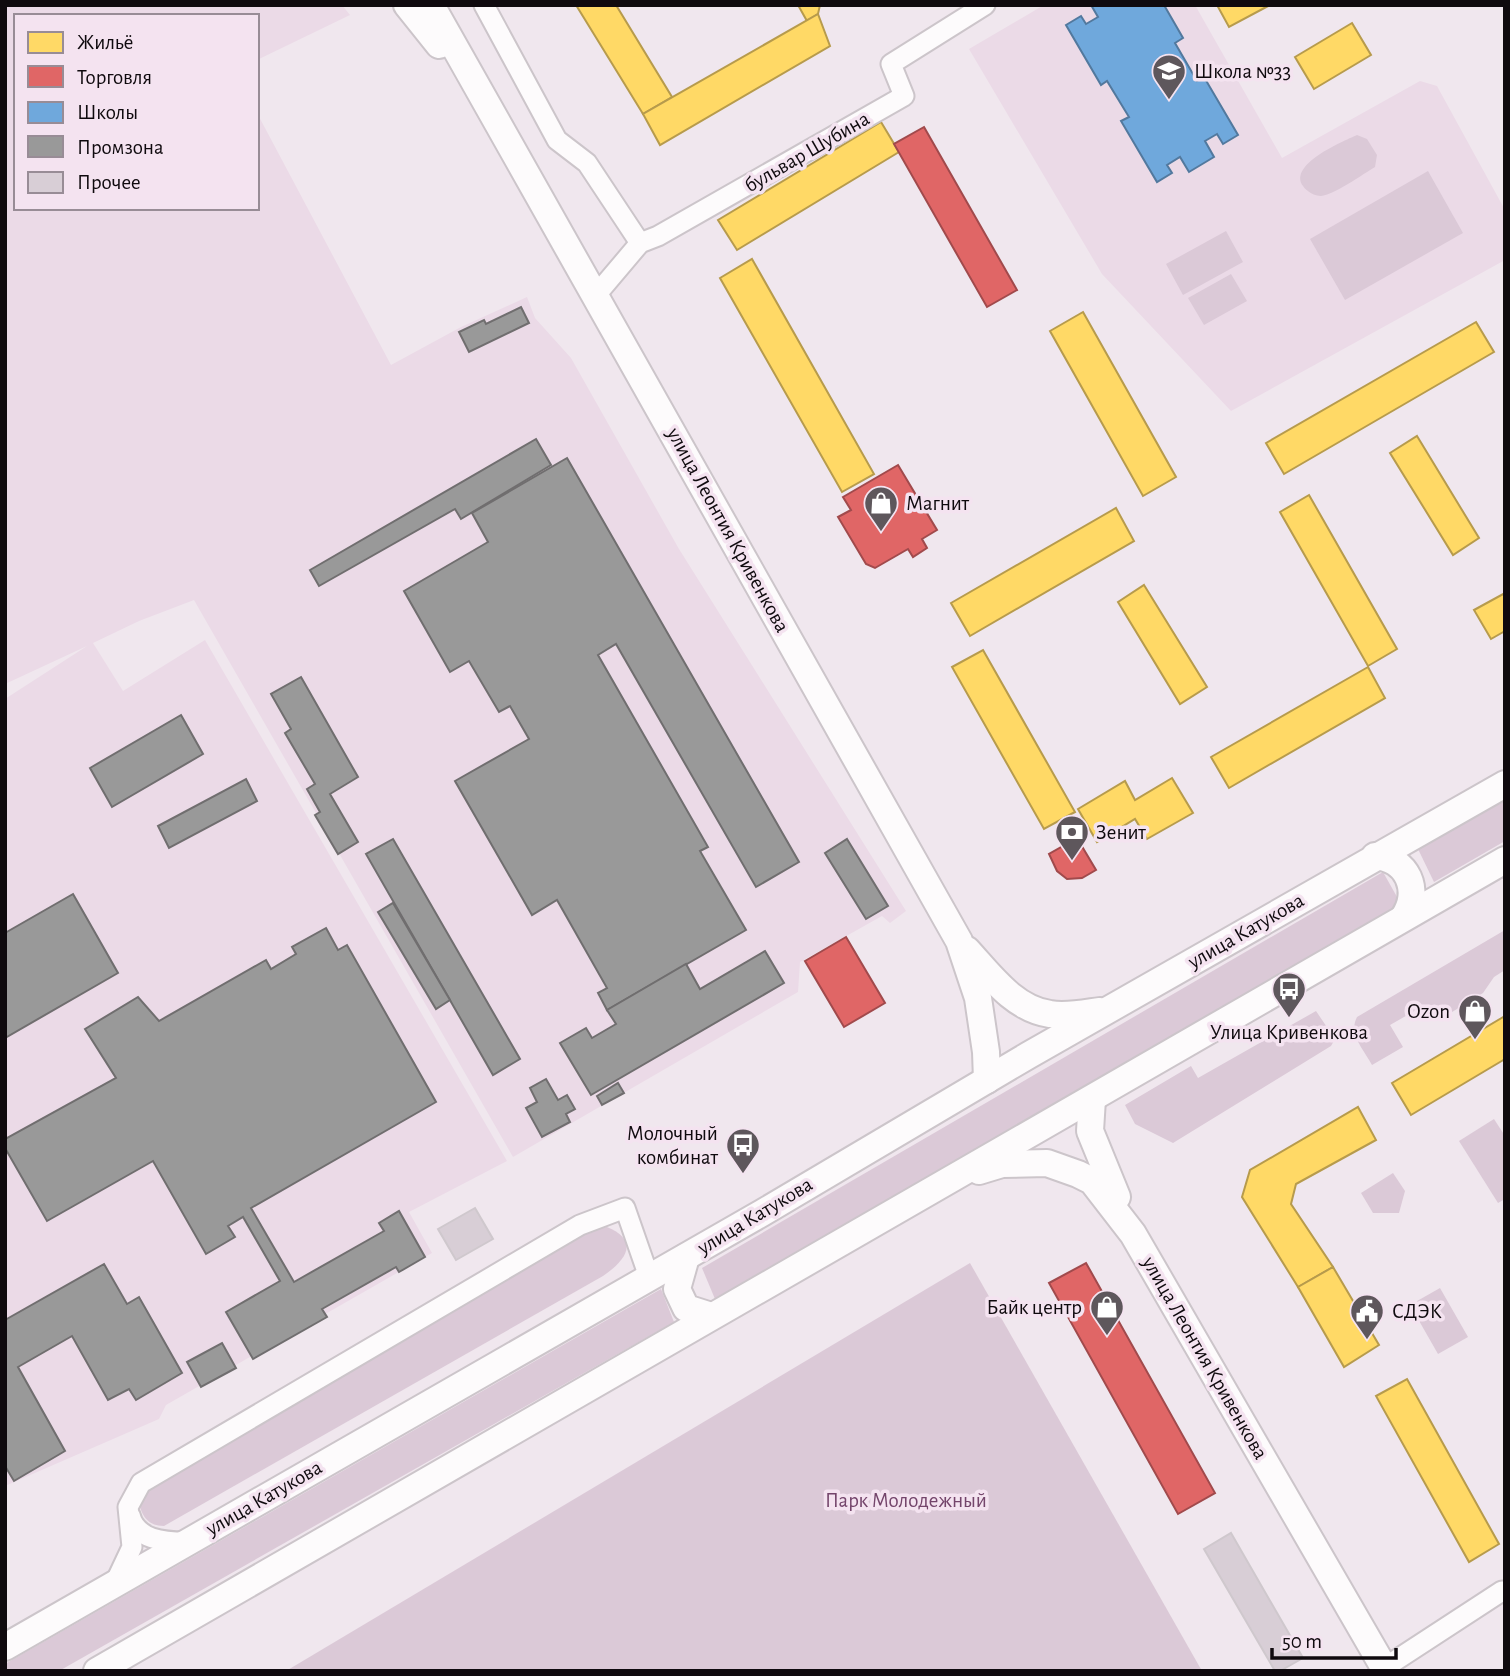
<svg xmlns="http://www.w3.org/2000/svg" width="1510" height="1676" viewBox="0 0 1510 1676" font-family="'Alegreya Sans',sans-serif">
<style>
.built{fill:#ebdae7}
.green{fill:#dbc9d7}
.homes{fill:#ffd966;stroke:#b79b4c;stroke-width:2}
.shops{fill:#e06666;stroke:#a14a4c;stroke-width:2}
.schools{fill:#6fa8dc;stroke:#52799e;stroke-width:2}
.industry{fill:#999;stroke:#706e6f;stroke-width:2}
.building{fill:#d8ced6;stroke:#cfc8cd;stroke-width:2}
.lines{fill:none;stroke-linecap:round;stroke-linejoin:round}
.street-casing{stroke:#ccc5ca;stroke-width:23}
.secondary-casing{stroke:#ccc5ca;stroke-width:30}
.street{stroke:#fdfbfc;stroke-width:19}
.secondary{stroke:#fdfbfc;stroke-width:26}
.labels{text-anchor:middle;dominant-baseline:central;stroke-width:7;stroke-linejoin:round;paint-order:stroke}
.poi-label{font-size:21px;fill:#0f0a0e;stroke:#f4e3f0;text-anchor:start}
.street-label{font-size:21px;fill:#0f0a0e;stroke:#f4e3f0}
.park-label{font-size:21px;fill:#74456b;stroke:#f4e3f0}
</style>
<rect width="100%" height="100%" fill="#f0e7ee"/>
<g class="built">
<path d="M5 5H342L350 15 257 60V16H16V208H257V113L391 365 461 327 527 297 535 318 571 358 679 549 906 911 890 923 882 916 800 962 798 992 513 1157 194 600 139 621 93 643 123 691 205 640 507 1161 409 1212 432 1253 166 1405 159 1419 5 1486V699L87 646 5 684Z"/>
<path d="M1044 5H1195L1282 158 1420 81 1437 86 1505 210V260L1231 411 1102 274 969 49Z"/>
</g>
<g class="green">
<path d="M1357 135 1367 139 1377 155 1375 167C1363 174 1334 195 1321 196 1315 196 1307 192 1303 186 1288 165 1341 142 1357 135Z"/>
<path d="M1428 171 1463 233 1345 300 1310 239Z"/>
<path d="M1226 231 1243 262 1183 295 1166 264Z"/>
<path d="M1231 274 1247 301 1204 325 1188 298Z"/>
<path d="M1505 800V841L1434 882 1418 849Z"/>
<path d="M1383 872 1401 904 715 1299 702 1268Z"/>
<path d="M1505 930V970L1494 977 1483 993 1439 1020 1425 1005 1390 1025 1403 1047 1372 1065C1364 1050 1348 1034 1357 1017Z"/>
<path d="M1316 1011 1335 1039 1331 1046 1173 1143 1135 1124 1125 1105 1191 1066 1198 1078Z"/>
<path d="M1494 1119 1505 1136V1199L1498 1203 1459 1141Z"/>
<path d="M1393 1173 1405 1191 1399 1213H1373L1361 1193Z"/>
<path d="M607 1227C641 1241 625 1261 603 1276L164 1526C149 1526 142 1517 139 1503L149 1485 596 1228Z"/>
<path d="M970 1263 1202 1671H286Z"/>
<path d="M1440 1288 1468 1337 1438 1354 1410 1305Z"/>
<path d="M661 1289 674 1322 59 1671H5V1664Z"/>
</g>
<g class="homes">
<path d="M576 5H616L672 97 643 114Z"/>
<path d="M798 5H820L818 14 807 21Z"/>
<path d="M1217 5H1270L1229 27Z"/>
<path d="M818 14 830 46 660 145 643 114Z"/>
<path d="M1352 23 1371 55 1314 89 1295 57Z"/>
<path d="M881 122 899 152 737 250 718 220Z"/>
<path d="M752 259 874 474 842 492 720 278Z"/>
<path d="M1083 312 1176 477 1143 496 1050 331Z"/>
<path d="M1476 322 1494 352 1284 474 1266 443Z"/>
<path d="M1417 436 1479 538 1453 555 1390 453Z"/>
<path d="M1309 495 1397 649 1368 666 1280 512Z"/>
<path d="M1116 508 1134 541 970 636 951 603Z"/>
<path d="M1144 585 1207 687 1180 704 1118 602Z"/>
<path d="M1505 593V631L1491 639 1474 610Z"/>
<path d="M983 650 1075 812 1044 829 952 667Z"/>
<path d="M1368 667 1385 698 1229 788 1211 757Z"/>
<path d="M1172 778 1193 813 1147 839 1135 819 1097 842 1078 809 1125 781 1135 800Z"/>
<path d="M1505 1016V1059L1411 1115 1392 1083Z"/>
<path d="M1358 1107 1376 1140 1296 1184 1291 1204 1333 1267 1298 1287 1242 1197 1250 1170Z"/>
<path d="M1333 1267 1379 1345 1344 1367 1298 1287Z"/>
<path d="M1407 1379 1499 1544 1469 1562 1376 1396Z"/>
</g>
<g class="shops">
<path d="M924 127 1017 290 987 307 894 144Z"/>
<path d="M898 465 937 530 922 539 927 548 913 557 908 549 875 568 866 564 838 517 851 510 843 497Z"/>
<path d="M1077 838 1096 870 1082 878 1067 879 1057 871 1049 854Z"/>
<path d="M846 937 885 1003 844 1027 805 961Z"/>
<path d="M1086 1263 1215 1493 1178 1514 1049 1283Z"/>
</g>
<path class="schools" d="M1091 5H1164L1183 38 1175 43 1197 81 1204 77 1238 135 1223 144 1217 134 1205 141 1214 157 1189 172 1180 157 1167 165 1172 173 1157 182 1121 121 1129 117 1107 81 1101 85 1066 25 1081 16 1086 24 1098 17Z"/>
<g class="industry">
<path d="M521 307 529 323 469 352 459 332 484 320 486 324Z"/>
<path d="M536 439 551 465 461 519 455 509 319 586 310 570Z"/>
<path d="M567 458 799 862 756 887 616 644 598 655 708 847 700 851 746 930 607 1010 598 993 607 988 557 900 532 915 455 781 529 739 510 706 499 712 469 661 450 672 404 591 488 542 472 513Z"/>
<path d="M301 677 358 777 330 794 358 842 338 854 315 815 320 812 307 789 315 784 285 733 291 729 271 694Z"/>
<path d="M181 715 203 754 112 807 90 768Z"/>
<path d="M246 779 257 801 169 848 158 826Z"/>
<path d="M393 839 520 1059 493 1075 366 854Z"/>
<path d="M847 839 888 906 866 919 825 853Z"/>
<path d="M73 894 118 973 5 1038V933Z"/>
<path d="M393 903 450 1000 436 1009 378 912Z"/>
<path d="M326 928 338 950 347 945 436 1102 251 1208 294 1282 384 1231 379 1223 399 1211 425 1257 399 1272 396 1267 322 1309 327 1317 253 1359 226 1312 280 1281 243 1217 228 1226 235 1237 206 1254 153 1161 47 1221 5 1148V1139L116 1078 85 1029 138 997 159 1021 266 960 271 969 296 954 292 947Z"/>
<path d="M765 951 784 983 591 1095 560 1043 586 1028 592 1038 616 1024 607 1010 686 964 700 989Z"/>
<path d="M546 1079 558 1100 567 1095 575 1109 566 1114 570 1122 542 1137 526 1108 537 1102 530 1088Z"/>
<path d="M618 1083 624 1093 602 1105 597 1096Z"/>
<path d="M104 1264 127 1304 139 1297 182 1373 136 1400 129 1389 108 1400 72 1336 18 1367 65 1451 14 1481 5 1466V1320Z"/>
<path d="M222 1343 236 1368 201 1387 187 1362Z"/>
</g>
<g class="building">
<path d="M475 1208 493 1239 456 1260 438 1229Z"/>
<path d="M1231 1533 1303 1658 1280 1671H1275L1204 1549Z"/>
</g>
<g class="lines">
<g class="street-casing">
<g id="street">
<path d="M484 5 557 140 587 163 640 243"/>
<path d="M596 295 640 243 658 236 904 96 891 64 985 5"/>
<path d="M130 1515C136 1540 164 1542 186 1542"/>
<path d="M115 1583 132 1547 128 1507 141 1483 580 1225 625 1208 649 1277"/>
<path d="M1384 1668 1502 1591H1505"/>
</g>
</g>
<g class="secondary-casing">
<g id="secondary">
<path d="M407 5 439 45"/>
<path d="M431 5 959 941 978 998 986 1052 987 1080"/>
<path d="M1375 856C1408 859 1421 890 1404 917"/>
<path d="M967 950C990 975 1014 1009 1050 1014 1066 1017 1085 1013 1100 1011"/>
<path d="M1092 1099 1090 1131 1117 1197"/>
<path d="M979 1171 1002 1164 1047 1163 1078 1174 1092 1181 1133 1234 1386 1671"/>
<path d="M686 1257 677 1289 686 1308 711 1316"/>
<path d="M5 1647 762 1213 1029 1055 1505 784"/>
<path d="M97 1671 1505 860"/>
</g>
</g>
<use href="#street" class="street"/>
<use href="#secondary" class="secondary"/>
</g>
<defs>
<g id="school-pin" transform="scale(1.75)"><path d="M0 17L-7.5 6A9.5 9.5 0 1 1 7.5 6Z" fill="#5e575c" stroke="#f4e3f0"/><path d="M0-5L7-2L0 1L-7-2ZM-4 1L0 2.5L4 1V4Q0 6-4 4Z" fill="#fff"/></g>
<g id="shop-pin" transform="scale(1.75)"><path d="M0 17L-7.5 6A9.5 9.5 0 1 1 7.5 6Z" fill="#5e575c" stroke="#f4e3f0"/><path d="M-5-2.5h2.3a2.7 3.5 0 0 1 5.4 0H5L5.5 6h-11ZM-1.5-2.5h3a1.5 2.3 0 0 0-3 0Z" fill="#fff"/></g>
<g id="bank-pin" transform="scale(1.75)"><path d="M0 17L-7.5 6A9.5 9.5 0 1 1 7.5 6Z" fill="#5e575c" stroke="#f4e3f0"/><path d="M-6-4H6V4H-6ZM0-2.3a2.3 2.3 0 1 0 0 4.6a2.3 2.3 0 1 0 0-4.6Z" fill="#fff"/></g>
<g id="bus-pin" transform="scale(1.75)"><path d="M0 17L-7.5 6A9.5 9.5 0 1 1 7.5 6Z" fill="#5e575c" stroke="#f4e3f0"/><path d="M-5-6H5V4H4V6H2V4H-2V6H-4V4H-5ZM-3.5-4V0h7V-4ZM-3.5 1.2v1.5H-2V1.2ZM2 1.2v1.5H3.5V1.2Z" fill="#fff"/></g>
<g id="civic-pin" transform="scale(1.75)"><path d="M0 17L-7.5 6A9.5 9.5 0 1 1 7.5 6Z" fill="#5e575c" stroke="#f4e3f0"/><path d="M-.6-6.5H3V-4.5H.6V-3L4-1V1h2V6H-6V1h2V-1L-.6-3ZM-1.2 2.5V6h2.4V2.5Z" fill="#fff"/></g>
</defs>
<g fill-rule="evenodd">
<use href="#school-pin" x="1169" y="71"/>
<use href="#shop-pin" x="881" y="503"/>
<use href="#bank-pin" x="1072" y="832"/>
<use href="#bus-pin" x="1289" y="989"/>
<use href="#shop-pin" x="1475" y="1011"/>
<use href="#bus-pin" x="743" y="1145"/>
<use href="#shop-pin" x="1107" y="1307"/>
<use href="#civic-pin" x="1367" y="1311"/>
</g>
<g class="labels">
<g class="poi-label">
<text x="1194" y="71">Школа №33</text>
<text x="906" y="503">Магнит</text>
<text x="1096" y="832">Зенит</text>
<text x="1450" y="1011" text-anchor="end">Ozon</text>
<text x="1289" y="1032" text-anchor="middle">Улица Кривенкова</text>
<text x="718" y="1133" text-anchor="end">Молочный<tspan x="718" dy="24">комбинат</tspan></text>
<text x="1082" y="1307" text-anchor="end">Байк центр</text>
<text x="1392" y="1311">СДЭК</text>
</g>
<g class="street-label">
<text transform="translate(807 152) rotate(-30)">бульвар Шубина</text>
<text transform="translate(728 530) rotate(61)">улица Леонтия Кривенкова</text>
<text transform="translate(1246 931) rotate(-30)">улица Катукова</text>
<text transform="translate(755 1216) rotate(-31)">улица Катукова</text>
<text transform="translate(1205 1358) rotate(60)">улица Леонтия Кривенкова</text>
<text transform="translate(264 1498) rotate(-30)">улица Катукова</text>
</g>
<g class="park-label">
<text x="906" y="1500">Парк Молодежный</text>
</g>
</g>
<rect width="1510" height="1676" fill="none" stroke="#0f0a0e" stroke-width="14"/>
<rect x="14" y="14" width="245" height="196" fill="#f4e3f0" stroke="#988c96" stroke-width="2"/>
<rect x="28" y="32" width="35" height="21" fill="#ffd966" stroke="#988c96" stroke-width="2"/>
<text x="77" y="49" font-size="21" fill="#0f0a0e">Жильё</text>
<rect x="28" y="66" width="35" height="21" fill="#e06666" stroke="#988c96" stroke-width="2"/>
<text x="77" y="84" font-size="21" fill="#0f0a0e">Торговля</text>
<rect x="28" y="102" width="35" height="21" fill="#6fa8dc" stroke="#988c96" stroke-width="2"/>
<text x="77" y="119" font-size="21" fill="#0f0a0e">Школы</text>
<rect x="28" y="136" width="35" height="21" fill="#999999" stroke="#988c96" stroke-width="2"/>
<text x="77" y="154" font-size="21" fill="#0f0a0e">Промзона</text>
<rect x="28" y="172" width="35" height="21" fill="#d8ced6" stroke="#988c96" stroke-width="2"/>
<text x="77" y="189" font-size="21" fill="#0f0a0e">Прочее</text>
<path d="M1272 1648v10h124v-10" fill="none" stroke="#0f0a0e" stroke-width="3.5"/>
<text x="1282" y="1648" font-size="21" fill="#0f0a0e" stroke="#f4e3f0" stroke-width="5" paint-order="stroke">50 m</text>
</svg>
